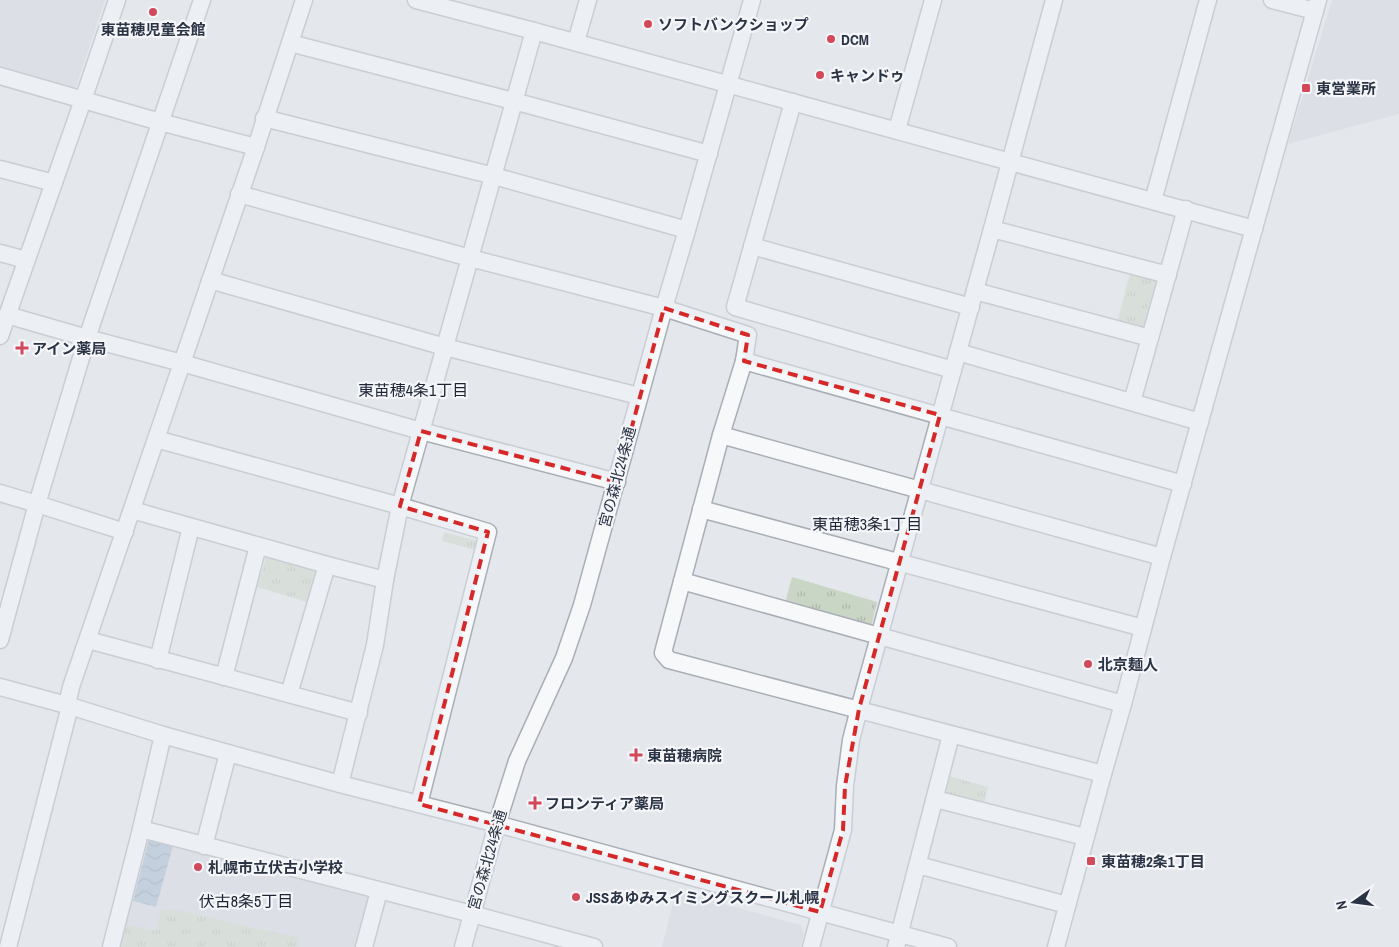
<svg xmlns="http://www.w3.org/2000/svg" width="1399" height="947" viewBox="0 0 1399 947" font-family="'Archivo Narrow','Noto Sans JP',sans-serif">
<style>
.built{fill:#d2d6de}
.grass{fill:url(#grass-tufts)}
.water{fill:url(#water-waves)}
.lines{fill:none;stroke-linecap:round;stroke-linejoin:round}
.minor-casing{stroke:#a9aeb7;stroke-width:19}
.minor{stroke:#f7f8fa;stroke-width:16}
.marked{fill:none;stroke:#d62828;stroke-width:4;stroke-dasharray:10 6;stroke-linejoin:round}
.poi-dot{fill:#d1495b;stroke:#f4f6f9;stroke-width:2}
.labels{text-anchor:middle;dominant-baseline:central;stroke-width:4.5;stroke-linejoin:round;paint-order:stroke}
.poi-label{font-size:15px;font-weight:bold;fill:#2b3445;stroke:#f4f6f9;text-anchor:start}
.street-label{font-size:15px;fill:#2b3445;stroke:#f4f6f9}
.neighbourhood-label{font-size:16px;fill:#1d2536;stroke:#f4f6f9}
</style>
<defs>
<pattern id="grass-tufts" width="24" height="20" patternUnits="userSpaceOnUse" patternTransform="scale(1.25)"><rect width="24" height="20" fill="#c9d6c5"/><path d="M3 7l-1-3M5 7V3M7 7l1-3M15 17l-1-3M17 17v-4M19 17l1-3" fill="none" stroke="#adb8ab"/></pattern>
<pattern id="water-waves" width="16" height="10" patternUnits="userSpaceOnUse" patternTransform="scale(1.25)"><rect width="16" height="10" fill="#9fb4cc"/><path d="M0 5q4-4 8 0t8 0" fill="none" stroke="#8293a7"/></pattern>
</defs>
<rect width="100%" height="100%" fill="#e4e7ec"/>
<g class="built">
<path d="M0 0H105L75 89 0 68Z"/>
<path d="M1332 0H1399V114L1288 144Z"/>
<path d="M145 836 371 897 358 947H116Z"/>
<path d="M676 891 801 925 804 933 800 947H662Z"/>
</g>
<g class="grass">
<path d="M1130 273 1160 281 1147 331 1117 323Z"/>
<path d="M444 532 478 541 475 550 442 541Z"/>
<path d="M267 554 320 570 310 603 257 587Z"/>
<path d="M792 577 877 602 871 627 785 603Z"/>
<path d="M949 776 988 787 983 808 945 798Z"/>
<path d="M161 909 176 910 299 938 297 947H121L126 924 156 931Z"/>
</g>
<path class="water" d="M149 839 173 846 156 907 133 901Z"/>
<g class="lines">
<g class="minor-casing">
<g id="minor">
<path d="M416 0 534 31 1254 229"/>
<path d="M1272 0 1315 11"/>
<path d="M576 42 588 0"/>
<path d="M290 43 521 103 709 154"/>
<path d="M0 76 160 122 256 147"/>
<path d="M793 102 735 307 953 370"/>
<path d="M264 118 494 176 687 230"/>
<path d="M897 130 933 0"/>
<path d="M0 169 54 183"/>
<path d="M239 194 470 258 664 308 748 335 744 361 721 435 665 645 663 653 669 660 1103 774"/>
<path d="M1153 201 1208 0"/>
<path d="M992 229 1168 275"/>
<path d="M752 246 971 307"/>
<path d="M0 253 26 260"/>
<path d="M210 280 445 347 639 396"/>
<path d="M975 291 1150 338 1186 209"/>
<path d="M7 315 87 338 182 363 421 431 617 482"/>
<path d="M0 336 83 100 117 0"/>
<path d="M958 352 1200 422"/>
<path d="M744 361 1183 484"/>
<path d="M1132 402 1150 338"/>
<path d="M721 435 1162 557"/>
<path d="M156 439 400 506 488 532 419 804"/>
<path d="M0 493 37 504 125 532"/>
<path d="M701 509 1143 628"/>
<path d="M132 510 327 565 385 580"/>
<path d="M682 581 1123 704"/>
<path d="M0 640 37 504 87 338 202 0"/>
<path d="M88 640 359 713"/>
<path d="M158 660 191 527"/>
<path d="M224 677 258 546"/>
<path d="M0 687 70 706 163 735 340 784 497 824 948 947"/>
<path d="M289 694 327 565"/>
<path d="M67 705 71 687 256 147 304 0"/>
<path d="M340 784 375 645 385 580 400 506 534 31"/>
<path d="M935 799 1085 837"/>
<path d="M141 829 472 914 594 947"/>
<path d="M204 846 228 753"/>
<path d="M918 865 1067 905"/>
<path d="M8 947 70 706"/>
<path d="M111 947 141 829 163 735"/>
<path d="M364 947 379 891"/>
<path d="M463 947 497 824 517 761 564 658 582 605 664 308 687 230 752 0"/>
<path d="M811 947 843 830 845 786 851 740 859 709 992 229 1054 0"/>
<path d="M896 947 951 735"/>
<path d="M1056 947 1103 774 1123 704 1162 557 1318 0"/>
</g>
</g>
<use href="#minor" class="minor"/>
</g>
<path d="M0 0H1399V947H0ZM664 308 748 335 744 361 940 415 859 709 845 786 843 830 820 912 419 804 488 532 400 506 421 431 617 482Z" fill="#e4e7ec" fill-opacity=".55" fill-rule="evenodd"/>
<path class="marked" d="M664 308 748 335 744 361 940 415 859 709 845 786 843 830 820 912 419 804 488 532 400 506 421 431 617 482Z"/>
<g class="poi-dot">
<circle cx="153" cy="12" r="5"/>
<circle cx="648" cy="24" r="5"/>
<circle cx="831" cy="39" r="5"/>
<circle cx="820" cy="75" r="5"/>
<rect x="1301" y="83" width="10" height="10" rx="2.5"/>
<path d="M19.5 340.5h5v5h5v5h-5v5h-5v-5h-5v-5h5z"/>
<circle cx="1088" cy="664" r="5"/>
<path d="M633.5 747.5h5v5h5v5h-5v5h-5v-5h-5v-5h5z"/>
<path d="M532.5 795.5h5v5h5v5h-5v5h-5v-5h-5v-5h5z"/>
<rect x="1086" y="856" width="10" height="10" rx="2.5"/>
<circle cx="198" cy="867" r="5"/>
<circle cx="576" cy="897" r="5"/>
</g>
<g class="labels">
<g class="poi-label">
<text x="658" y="24">ソフトバンクショップ</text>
<text x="153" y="29" text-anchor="middle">東苗穂児童会館</text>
<text x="841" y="39">DCM</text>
<text x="830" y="75">キャンドゥ</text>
<text x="1316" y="88">東営業所</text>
<text x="32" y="348">アイン薬局</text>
<text x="1098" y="664">北京麺人</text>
<text x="647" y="755">東苗穂病院</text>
<text x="545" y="803">フロンティア薬局</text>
<text x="1101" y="861">東苗穂2条1丁目</text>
<text x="208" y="867">札幌市立伏古小学校</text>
<text x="586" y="897">JSSあゆみスイミングスクール札幌</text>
</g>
<g class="street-label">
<text transform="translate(617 477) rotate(-75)">宮の森北24条通</text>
<text transform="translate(487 860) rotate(-74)">宮の森北24条通</text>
</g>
<g class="neighbourhood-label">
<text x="413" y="390">東苗穂4条1丁目</text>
<text x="867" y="524">東苗穂3条1丁目</text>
<text x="246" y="901">伏古8条5丁目</text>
</g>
</g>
<g transform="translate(1354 902) rotate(256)" stroke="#f4f6f9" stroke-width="4" paint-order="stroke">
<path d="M0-4L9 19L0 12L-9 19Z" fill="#2b3445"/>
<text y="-8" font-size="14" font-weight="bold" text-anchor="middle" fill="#2b3445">N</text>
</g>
</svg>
